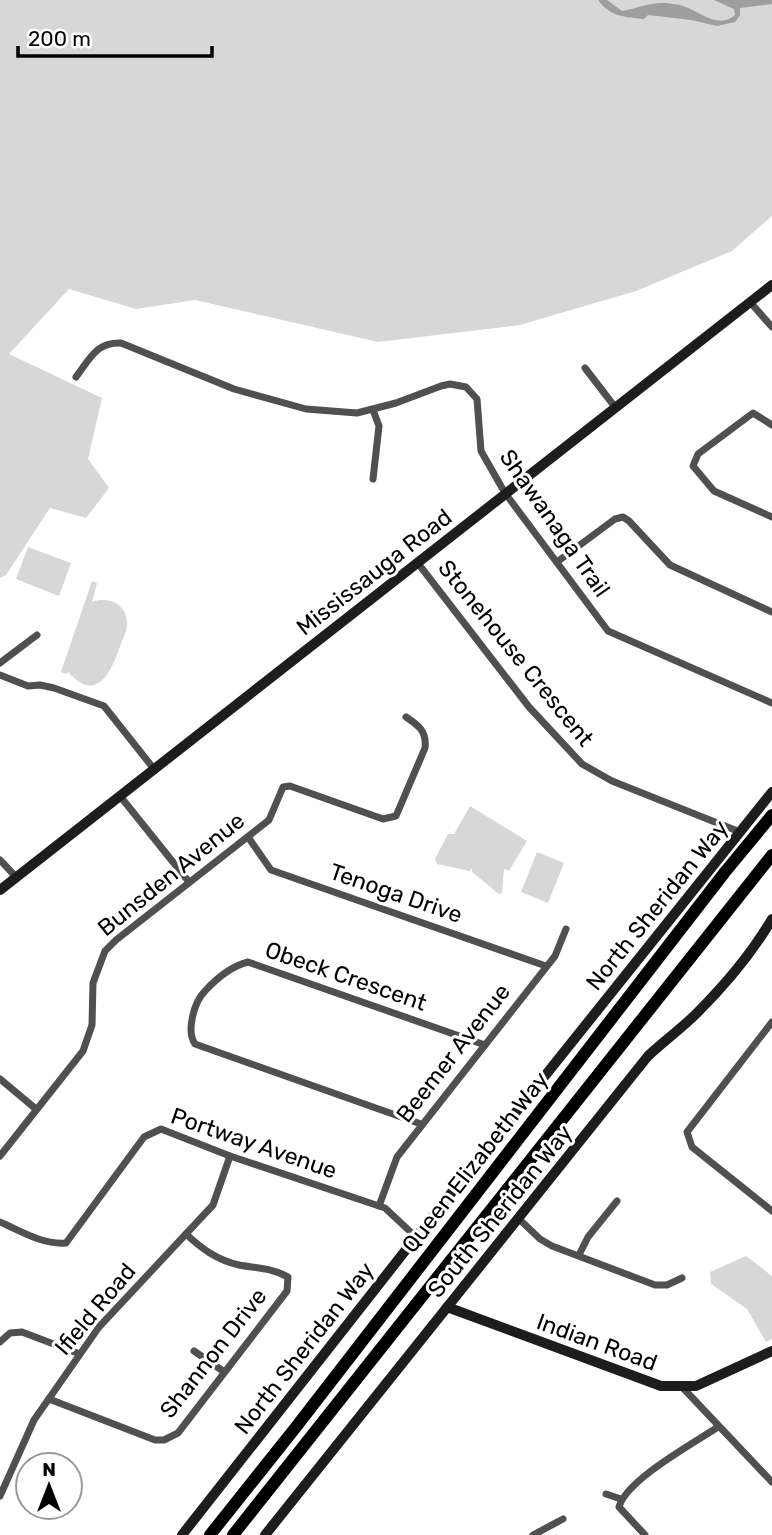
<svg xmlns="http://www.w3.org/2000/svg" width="772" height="1535" viewBox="0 0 772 1535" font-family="Rubik,sans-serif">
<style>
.green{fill:#d7d7d7}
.water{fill:#9e9e9e}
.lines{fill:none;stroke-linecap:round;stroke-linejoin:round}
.street{stroke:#505050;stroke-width:7}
.secondary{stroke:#1d1d1d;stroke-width:10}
.highway{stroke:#000;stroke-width:12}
.labels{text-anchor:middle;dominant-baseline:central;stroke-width:6;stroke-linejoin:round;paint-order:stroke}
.street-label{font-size:23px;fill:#000;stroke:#fff}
</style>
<rect width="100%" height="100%" fill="#fff"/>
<g class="green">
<path d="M0 0H772V216L732 251 636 291 520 325 378 342 195 300 136 309 69 289 9 354 102 398 88 459 109 488 86 518 50 508 6 575 0 578Z"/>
<path d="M28 547 71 563 59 596 16 579Z"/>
<path d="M92 581 97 583 92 602C108 596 127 604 127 623 127 632 122 641 119 649 110 676 95 702 68 672L66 674 61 672Z"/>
<path d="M470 806 527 841 509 871 504 869 502 893 499 894 472 872V868L470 871 437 864 435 859 448 834H454Z"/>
<path d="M537 852 564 863 548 903 521 892Z"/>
<path d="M746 1256 772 1276V1339L766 1342 747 1309 711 1284 710 1272Z"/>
</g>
<path class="water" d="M598 0H607L622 11C638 8 650 2 666 3 671 4 678 4 683 6 699 11 719 30 735 15L734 9 714 0H772V4L740 8V15L735 22 717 26 691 20 648 15 644 19C626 17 610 17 598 0Z"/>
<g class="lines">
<g class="street">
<path d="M750 302 772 327"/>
<path d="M585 368 615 407"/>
<path d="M76 377C90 359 96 342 121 343L234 389 306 409 357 413 396 403 441 386 450 384 466 387 477 399 481 451 505 493 608 631 772 703"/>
<path d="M772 425 753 413 698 454 693 466 714 491 772 517"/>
<path d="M373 479 379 426 373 410"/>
<path d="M417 562 529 707 582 764 612 781 740 832"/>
<path d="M557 562 615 519 623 517 629 521 670 565 772 612"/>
<path d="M0 663 37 635"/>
<path d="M0 675 28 686 40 685 54 688 104 706 154 769"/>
<path d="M120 796 189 882"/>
<path d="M248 837 271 870 546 966"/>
<path d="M0 860 16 877"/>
<path d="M772 1022 687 1132 692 1147 772 1211"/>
<path d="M0 1079 36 1109"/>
<path d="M421 1124 195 1044C186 1031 194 1002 205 991 216 979 232 966 248 962L485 1045"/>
<path d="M0 1156 83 1051 92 1025 93 983 105 951 116 940 269 820 283 787 290 786 383 819 396 816 425 748C427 731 418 725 406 717"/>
<path d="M379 1206 397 1157 555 956 566 929"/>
<path d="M519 1219 540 1239 552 1246 655 1285H667L682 1278"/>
<path d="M0 1222C21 1231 43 1245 66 1243L144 1137 161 1129 230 1156 385 1208 416 1237"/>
<path d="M579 1255 588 1237 617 1201"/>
<path d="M0 1342 10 1333 22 1332 80 1354"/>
<path d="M194 1351 223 1371"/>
<path d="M683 1388 772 1482"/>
<path d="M49 1399 155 1440H164L178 1433 287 1291 288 1277C273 1268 255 1268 239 1265 217 1260 202 1249 186 1234"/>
<path d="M606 1494 621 1499"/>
<path d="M0 1496 34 1420 99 1327 213 1205 230 1156"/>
<path d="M533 1535 563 1519"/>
<path d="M645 1535 619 1507C626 1480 694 1443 718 1427"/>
</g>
<g class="secondary">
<path d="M0 890 772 285"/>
<path d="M447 1307 661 1386H696L772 1351"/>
<path d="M182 1535 416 1237 772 792"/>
<path d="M265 1535 648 1056C664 1041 682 1028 697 1013 725 985 752 953 772 919"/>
</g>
<g class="highway">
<path d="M210 1535 296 1427 725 872 772 815"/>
<path d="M233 1535 772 855"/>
</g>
</g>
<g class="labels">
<g class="street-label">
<text transform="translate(555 523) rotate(55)">Shawanaga Trail</text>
<text transform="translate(374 572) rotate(-38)">Mississauga Road</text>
<text transform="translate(516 653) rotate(51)">Stonehouse Crescent</text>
<text transform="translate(171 874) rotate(-39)">Bunsden Avenue</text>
<text transform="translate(396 893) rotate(19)">Tenoga Drive</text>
<text transform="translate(657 905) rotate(-51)">North Sheridan Way</text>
<text transform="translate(346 976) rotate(19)">Obeck Crescent</text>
<text transform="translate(453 1053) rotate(-52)">Beemer Avenue</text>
<text transform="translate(254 1143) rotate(19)">Portway Avenue</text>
<text transform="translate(475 1162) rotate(-52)">Queen Elizabeth Way</text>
<text transform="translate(500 1211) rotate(-51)">South Sheridan Way</text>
<text transform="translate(95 1309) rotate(-50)">Ifield Road</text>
<text transform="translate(597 1342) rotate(20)">Indian Road</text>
<text transform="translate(304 1348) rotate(-52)">North Sheridan Way</text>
<text transform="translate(213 1353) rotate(-52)">Shannon Drive</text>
</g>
</g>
<g transform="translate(49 1486)"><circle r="33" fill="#ffffff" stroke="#999999" stroke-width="2"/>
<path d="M0-5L12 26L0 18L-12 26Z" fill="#000000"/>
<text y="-10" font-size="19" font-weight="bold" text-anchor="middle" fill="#000000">N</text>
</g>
<path d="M18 46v10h194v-10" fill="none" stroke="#000000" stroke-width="3.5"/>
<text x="28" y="46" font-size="21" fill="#000000" stroke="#ffffff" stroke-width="5" paint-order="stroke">200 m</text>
</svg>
